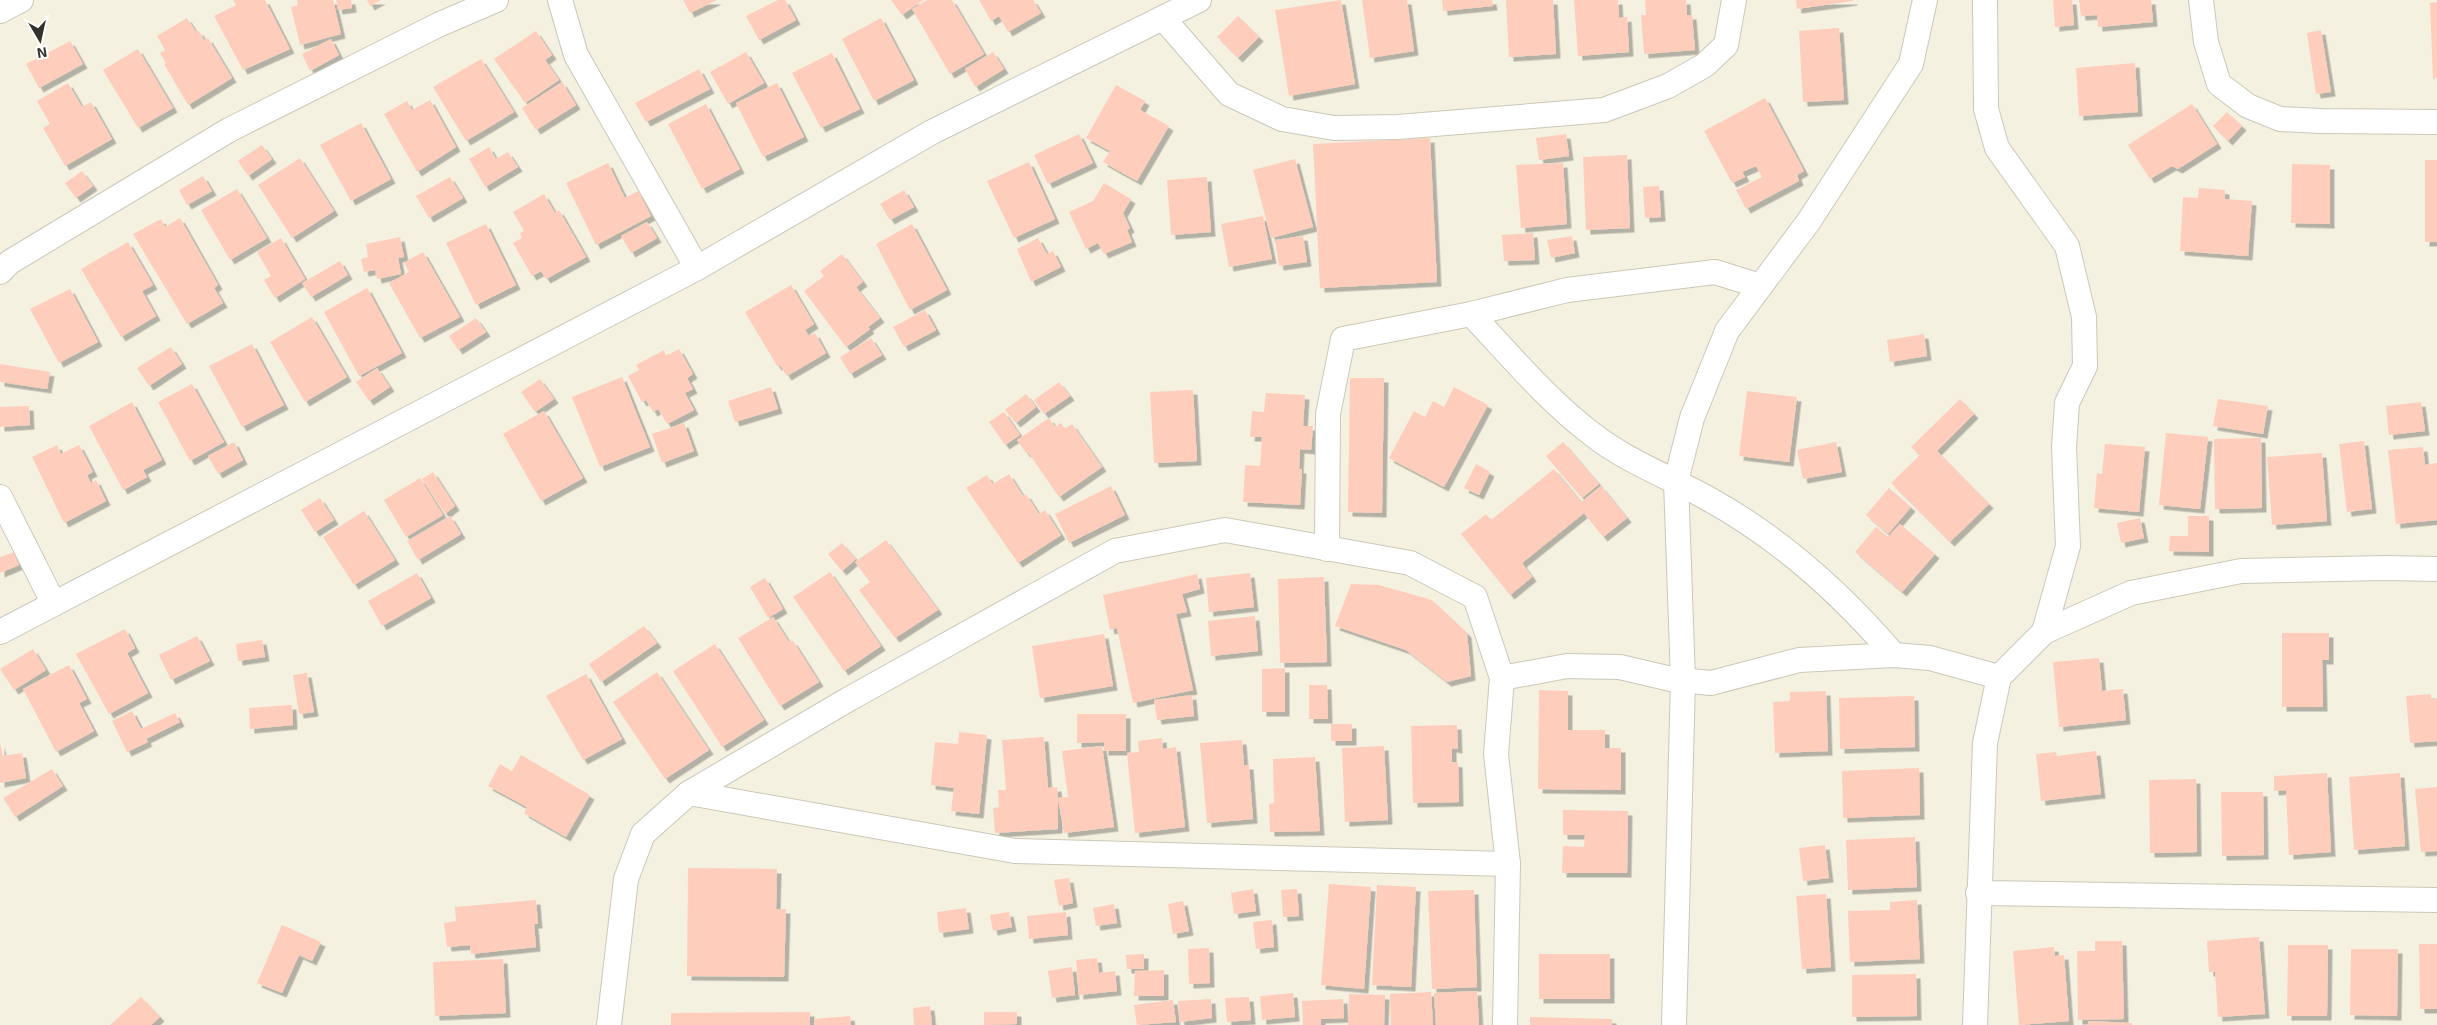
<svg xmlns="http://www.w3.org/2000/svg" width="2437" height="1025" viewBox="0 0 2437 1025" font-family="'Exo 2',sans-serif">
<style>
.building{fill:#ffcdbb;filter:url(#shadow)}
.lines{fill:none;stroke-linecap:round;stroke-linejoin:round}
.street-casing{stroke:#cbc8b8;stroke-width:26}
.street{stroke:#fff;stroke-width:24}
</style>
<defs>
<filter id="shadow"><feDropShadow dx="4.5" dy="4.5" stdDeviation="0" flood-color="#0004"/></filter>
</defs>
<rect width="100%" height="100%" fill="#f4f1e1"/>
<g class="building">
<path d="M233 0H265L290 49 243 70 214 16 236 5Z"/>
<path d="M297 0H333L341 34 300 45 291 7 298 5Z"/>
<path d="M336 0H351L352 8 338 10Z"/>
<path d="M367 0H381L370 6Z"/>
<path d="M683 0H717L690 13Z"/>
<path d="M778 0H785L796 20 759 40 746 16Z"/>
<path d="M891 0H923L902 15Z"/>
<path d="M927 0H952L984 54 950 74 912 9Z"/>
<path d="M979 0H1033L1041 13 1008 32 999 16 991 21Z"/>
<path d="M1341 0 1355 84 1289 96 1275 10Z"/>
<path d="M1362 0H1407L1414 51 1370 58Z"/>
<path d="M1442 0H1492L1493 6 1443 11Z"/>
<path d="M1506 0H1553L1556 54 1509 57Z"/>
<path d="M1574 0H1618L1619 18 1627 17 1629 52 1578 56Z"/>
<path d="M1645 0H1686L1687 15H1692L1695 50 1644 54 1641 15H1646Z"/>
<path d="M1796 0H1853V1L1797 9Z"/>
<path d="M2053 0H2072L2074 25 2055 27Z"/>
<path d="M2079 0H2151L2153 22 2098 27 2097 15 2081 16Z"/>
<path d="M2437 2V78L2433 79 2430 3Z"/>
<path d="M1238 16 1259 37 1238 58 1217 37Z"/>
<path d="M187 18 196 32 199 31 204 40 208 38 232 78 188 105 164 64 166 63 160 53 165 50 157 36Z"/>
<path d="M881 18 914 80 874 101 842 39Z"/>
<path d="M1839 28 1844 100 1803 102 1799 31Z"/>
<path d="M2321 30 2331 92 2316 94 2307 33Z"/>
<path d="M536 31 552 55 545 60 559 80 525 103 494 59Z"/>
<path d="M331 39 339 55 310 71 302 54Z"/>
<path d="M70 41 83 64 39 88 26 64Z"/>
<path d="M138 49 173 108 138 128 103 70Z"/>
<path d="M746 52 764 83 728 104 710 72Z"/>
<path d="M993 52 1004 69 975 87 965 69Z"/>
<path d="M832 53 860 109 821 128 792 73Z"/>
<path d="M481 59 514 112 466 141 433 87Z"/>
<path d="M2135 63 2138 112 2079 116 2076 68Z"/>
<path d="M699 69 710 89 646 122 635 103Z"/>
<path d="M562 82 576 105 536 130 522 108Z"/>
<path d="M68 83 82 107 91 102 112 139 65 166 43 128 50 124 37 101Z"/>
<path d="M777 83 804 137 763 157 736 103Z"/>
<path d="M1116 85 1145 101 1140 110 1169 126 1137 181 1103 162 1110 151 1086 138Z"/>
<path d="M1765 98 1804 171 1797 175 1799 181 1746 209 1736 190 1762 177 1756 166 1742 172 1745 177 1732 183 1704 131Z"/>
<path d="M430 100 456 147 417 172 384 114 407 101 412 110Z"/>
<path d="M706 104 740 169 702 189 668 124Z"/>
<path d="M2192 104 2217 144 2178 169 2172 166 2150 179 2128 145Z"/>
<path d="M2227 112 2242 126 2228 141 2213 126Z"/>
<path d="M361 123 391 179 351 201 320 145Z"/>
<path d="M1079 134 1093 163 1048 184 1034 155Z"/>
<path d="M1566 134 1569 156 1539 160 1536 138Z"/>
<path d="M1430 138 1437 282 1320 288 1313 144Z"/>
<path d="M262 145 272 159 248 176 238 161Z"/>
<path d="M489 147 496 159 508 152 518 167 485 187 469 159Z"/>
<path d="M1627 155 1630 228 1586 230 1583 157Z"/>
<path d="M300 158 334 211 292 238 258 185Z"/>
<path d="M1295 159 1313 227 1271 238 1253 170Z"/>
<rect x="2425" y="160" width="12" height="82"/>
<path d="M1029 162 1055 219 1014 238 987 181Z"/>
<path d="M608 163 625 198 638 191 651 216 596 245 566 183Z"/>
<path d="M1563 163 1567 224 1521 228 1516 165Z"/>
<path d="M2292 164 2330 165V224L2291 223Z"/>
<path d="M82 171 93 186 76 198 65 183Z"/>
<path d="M203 176 212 191 187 205 179 190Z"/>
<path d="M450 177 463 198 429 218 416 196Z"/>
<path d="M1207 177 1211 232 1171 235 1167 180Z"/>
<path d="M1104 183 1131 199 1123 213 1130 228 1127 230 1132 242 1104 254 1098 243 1086 249 1069 212 1093 201Z"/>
<path d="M1659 186 1661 217 1645 218 1643 187Z"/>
<path d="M2199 188 2225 190V199L2252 201 2248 256 2180 251 2183 197 2198 198Z"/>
<path d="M237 189 267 238 230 260 201 210Z"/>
<path d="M904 190 914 207 890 220 880 204Z"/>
<path d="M544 194 555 213 559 210 586 257 546 279 541 271 532 276 513 243 522 238 520 233 524 231 513 212Z"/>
<path d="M1263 216 1272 259 1229 267 1221 224Z"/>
<path d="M180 218 218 285 214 288 223 303 187 324 133 234 161 219 165 227Z"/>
<path d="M647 222 657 238 631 253 621 236Z"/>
<path d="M486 224 516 285 476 305 446 243Z"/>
<path d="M912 224 947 290 910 310 876 244Z"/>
<path d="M1533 233 1535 260 1504 261 1502 235Z"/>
<path d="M1303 236 1307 262 1279 266 1275 240Z"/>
<path d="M1572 236 1575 253 1551 258 1547 240Z"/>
<path d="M400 237 404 257 398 258 401 274 377 279 375 270 364 272 361 259 368 257 366 244Z"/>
<path d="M281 238 305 279 275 298 264 280 271 276 257 252Z"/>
<path d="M1038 238 1047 254 1053 251 1061 267 1031 282 1017 249Z"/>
<path d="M128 242 153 285 142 291 156 316 121 337 81 269Z"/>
<path d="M423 252 460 317 420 338 389 283 409 272 404 263Z"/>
<path d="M842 254 863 282 856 287 880 318 868 327 870 329 846 347 804 291 824 276 820 271Z"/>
<path d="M340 261 348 275 311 297 302 283Z"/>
<path d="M791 285 814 324 805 330 809 336 815 333 826 353 787 376 780 365 777 366 745 312Z"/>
<path d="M367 288 402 353 359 376 324 312Z"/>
<path d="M70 289 98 342 59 363 30 309Z"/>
<path d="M925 310 936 330 904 347 893 327Z"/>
<path d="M312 317 347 377 305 402 270 342Z"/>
<path d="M476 318 486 332 458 350 449 336Z"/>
<path d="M1924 334 1927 356 1890 362 1887 340Z"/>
<path d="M871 338 882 355 850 374 840 357Z"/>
<path d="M252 344 284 405 242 427 209 366Z"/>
<path d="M171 347 182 364 149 386 137 368Z"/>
<path d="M679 349 693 374 687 378 693 389 685 393 694 410 667 424 658 409 653 412 646 400 642 402 628 376 639 370 636 365 664 350 666 356Z"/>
<path d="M0 364 50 372 47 389 0 382Z"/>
<path d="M377 368 390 387 369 401 356 382Z"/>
<path d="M622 377 650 447 600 467 572 397Z"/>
<path d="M1350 378H1384L1382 513 1348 512Z"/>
<path d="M540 379 554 399 535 412 521 392Z"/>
<path d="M1059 382 1070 396 1044 414 1034 400Z"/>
<path d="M192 384 224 442 190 461 158 402Z"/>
<path d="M771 387 778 409 735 422 728 401Z"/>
<path d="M1454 387 1488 405 1444 487 1389 458 1414 411 1425 417 1433 401 1444 407Z"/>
<path d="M1193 390 1197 461 1154 463 1150 392Z"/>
<path d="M1747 391 1797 397 1789 462 1739 456Z"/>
<path d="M1266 393 1305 395 1303 426H1313L1311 450 1300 449 1299 469H1302L1300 505 1243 502 1245 465 1260 466 1262 437H1250L1252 411 1264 412Z"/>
<path d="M1026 394 1036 407 1016 423 1005 410Z"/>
<path d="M1960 399 1974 414 1937 451 1989 504 1950 542 1891 483 1920 455 1911 447Z"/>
<path d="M2218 399 2268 406 2263 434 2213 426Z"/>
<path d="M132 402 162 460 143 470 147 477 123 490 89 426Z"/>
<path d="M2421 402 2425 431 2389 435 2386 406Z"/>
<path d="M29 406 30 425 0 427V407Z"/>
<path d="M544 411 583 478 541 501 503 434Z"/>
<path d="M1004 412 1020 435 1005 445 989 422Z"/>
<path d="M1049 418 1055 427 1061 423 1065 429 1072 424 1102 467 1059 497 1028 452 1026 453 1017 440Z"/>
<path d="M684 423 694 451 662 463 652 434Z"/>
<path d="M2166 433 2208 437 2200 509 2159 505Z"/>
<path d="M2261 438 2262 508 2215 509 2214 439Z"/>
<path d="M2364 441 2372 509 2347 512 2339 444Z"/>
<path d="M234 442 243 460 218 474 208 456Z"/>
<path d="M1563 442 1599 484 1582 498 1546 456Z"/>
<path d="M1836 442 1842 472 1803 479 1797 450Z"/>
<path d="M2105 444 2145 447 2139 512 2094 508 2097 473 2102 474Z"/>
<path d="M57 445 61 454 79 445 93 472 87 475 91 483 96 480 106 501 64 523 32 457Z"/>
<path d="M2423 447 2425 465 2437 463V520L2396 524 2388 450Z"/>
<path d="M2322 453 2327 521 2272 525 2267 457Z"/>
<path d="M1476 464 1490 472 1479 495 1464 488Z"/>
<path d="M1554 469 1581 502 1601 486 1627 518 1603 537 1584 513 1522 563 1532 577 1510 595 1461 534 1486 514 1491 520Z"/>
<path d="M433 472 455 506 445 514 422 479Z"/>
<path d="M1009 474 1023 496 1026 494 1039 514 1045 510 1061 535 1018 563 966 488 987 475 993 484Z"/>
<path d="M420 478 443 515 406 537 384 500Z"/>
<path d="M1111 486 1125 515 1069 543 1055 514Z"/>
<path d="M1889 488 1911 507 1888 534 1866 515Z"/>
<path d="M320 498 334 520 315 532 301 510Z"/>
<path d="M364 511 395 560 354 585 323 537Z"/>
<path d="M450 516 461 534 418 560 407 541Z"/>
<path d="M2188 516H2209V552L2169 551 2170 536H2188Z"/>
<path d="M2140 518 2144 538 2121 543 2117 523Z"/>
<path d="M1900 524 1935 554 1902 592 1855 552 1876 527 1888 537Z"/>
<path d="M886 540 938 610 895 638 859 590 870 582 855 562Z"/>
<path d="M842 543 856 559 842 571 828 554Z"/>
<path d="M14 552 19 565 0 573V557Z"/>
<path d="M830 572 881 646 844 671 793 597Z"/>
<path d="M417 573 431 598 382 626 368 601Z"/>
<path d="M1250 573 1254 607 1209 612 1206 578Z"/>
<path d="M1197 574 1200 589 1182 594 1187 612 1176 614 1193 690 1133 703 1117 628 1110 630 1103 595Z"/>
<path d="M1324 577 1327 662 1280 663 1278 579Z"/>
<path d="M765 578 783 609 768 618 750 587Z"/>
<path d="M1351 584 1379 585 1432 600 1467 633 1471 676 1447 682 1406 650 1335 626Z"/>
<path d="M1255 616 1258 651 1211 656 1208 621Z"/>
<path d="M773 617 789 642 793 641 819 682 780 706 738 638Z"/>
<path d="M644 626 657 643 601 682 589 664Z"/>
<path d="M125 629 135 648 127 653 148 693 109 714 76 654Z"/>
<path d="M2282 633H2329V660H2322L2323 707H2282Z"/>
<path d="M1104 634 1113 686 1040 698 1032 646Z"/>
<path d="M197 636 210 661 171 680 159 655Z"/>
<path d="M262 640 265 657 238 661 236 644Z"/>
<path d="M715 644 764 720 722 747 673 671Z"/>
<path d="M33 649 46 670 14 690 0 669Z"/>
<path d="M2099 658 2102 691 2123 689 2126 720 2059 727 2053 662Z"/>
<path d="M69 665 87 699 79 703 94 731 56 752 23 689Z"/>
<path d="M1285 668V712H1262V669Z"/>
<path d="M657 672 709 750 665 779 613 702Z"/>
<path d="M307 673 314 712 299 714 293 675Z"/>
<path d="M586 674 622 739 583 760 546 696Z"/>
<path d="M1309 685H1327L1328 719H1309Z"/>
<path d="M1539 690 1568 691V730H1605V748H1621V790L1538 789Z"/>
<path d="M1826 691 1828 751 1775 753 1773 702 1790 701V692Z"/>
<path d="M2431 694V699H2437V741L2410 743 2406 696Z"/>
<path d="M1192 695 1194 716 1157 720 1154 700Z"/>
<path d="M1914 696 1915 747 1840 749 1839 698Z"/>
<path d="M292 705 293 725 250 729 249 708Z"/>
<path d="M132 711 141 729 175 713 180 722 146 739 148 742 127 752 112 721Z"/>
<path d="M1077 714H1126V751H1104V742L1077 743Z"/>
<rect x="1331" y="724" width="21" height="17"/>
<path d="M1457 725 1458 749 1452 748V762L1458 763 1459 802 1413 803 1411 726Z"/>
<path d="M959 732 987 735 979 814 951 811 954 788 931 785 935 742 958 744Z"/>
<path d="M1044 737 1048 788 1057 787 1058 798 1068 797 1062 751 1102 746 1114 827 1064 833 1058 798V829L995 833 993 808 999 807 998 790H1006L1002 740Z"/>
<path d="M1162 738 1163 749 1176 747 1185 827 1135 833 1127 753 1139 752 1138 741Z"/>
<path d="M1242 740 1244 765H1249L1253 819 1207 823 1200 743Z"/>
<path d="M0 743 3 756 22 753 26 778 0 783Z"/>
<path d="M1384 746 1388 820 1345 822 1342 748Z"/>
<path d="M2096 751 2101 794 2041 801 2036 754 2056 752 2057 756Z"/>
<path d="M521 755 590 795 566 837 524 813 527 807 488 786 500 764 512 771Z"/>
<path d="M1315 757 1320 831 1270 832 1269 804 1274 803 1273 759Z"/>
<path d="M1919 768 1920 815 1843 818 1842 771Z"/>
<path d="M52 769 63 786 15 817 3 798Z"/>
<path d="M2327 773 2331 852 2289 855 2286 790 2274 791V776Z"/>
<path d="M2400 773 2405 846 2354 850 2349 777Z"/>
<path d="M2196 779 2197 852 2150 853 2149 780Z"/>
<path d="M2437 787V851L2421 852 2415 789Z"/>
<path d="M2221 792H2263L2264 855 2222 856Z"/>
<path d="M1563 810 1628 811 1627 873H1562L1563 846 1584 847 1585 835H1563Z"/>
<path d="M1915 837 1917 887 1848 890 1846 840Z"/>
<path d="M1825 845 1829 878 1803 881 1799 848Z"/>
<path d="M688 868 777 869 776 909H786L784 977 687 976Z"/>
<path d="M1069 878 1073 903 1059 906 1054 880Z"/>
<path d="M1329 884 1371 887 1364 989 1321 985Z"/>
<path d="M1377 885 1416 887 1411 987 1372 985Z"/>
<path d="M1253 889 1256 911 1234 914 1231 893Z"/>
<path d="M1297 889 1299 916 1283 917 1281 890Z"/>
<path d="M1474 890 1477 987 1432 989 1428 891Z"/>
<path d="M1826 894 1831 967 1802 969 1796 896Z"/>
<path d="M536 900 538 924H534L536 947 471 954 470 945 447 947 444 923 456 921 455 907Z"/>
<path d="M1917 900 1920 959 1850 962 1848 911 1890 910V902Z"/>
<path d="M1183 901 1189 931 1173 934 1168 904Z"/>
<path d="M1114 904 1117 923 1096 926 1093 908Z"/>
<path d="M966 908 969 929 939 933 937 912Z"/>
<path d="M1009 912 1012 927 993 931 990 915Z"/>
<path d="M1066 912 1068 935 1029 939 1027 916Z"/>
<path d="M1272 920 1274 947 1256 949 1253 922Z"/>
<path d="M282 925 321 942 312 961 299 955 282 993 257 983Z"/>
<path d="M2259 937 2265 1014 2218 1017 2215 972H2209L2207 941Z"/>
<path d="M2095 941H2122L2124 1019 2078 1020 2077 951H2095Z"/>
<path d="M2419 944H2437V1009H2420Z"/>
<path d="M2288 945H2328L2327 1016H2287Z"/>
<path d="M2054 947 2055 956 2064 955 2069 1021 2019 1025 2013 951Z"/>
<path d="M1209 948 1210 983 1189 984 1188 949Z"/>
<path d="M2351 949H2398L2397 1016 2350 1015Z"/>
<path d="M1144 954V969H1127L1126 955Z"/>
<rect x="1539" y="954" width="71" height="45"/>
<path d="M1097 958 1099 973 1115 971 1117 991 1079 995 1076 960Z"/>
<path d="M503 959 506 1013 435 1016 433 962Z"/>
<path d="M1072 967 1075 995 1052 998 1048 971Z"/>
<path d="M1164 970V996H1134L1135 971Z"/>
<path d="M1916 974 1917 1016 1852 1017V975Z"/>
<path d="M1477 991 1479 1025H1436L1434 993Z"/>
<path d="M1431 992 1433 1025H1391L1390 994Z"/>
<path d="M1293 993 1295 1017 1262 1020 1260 996Z"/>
<path d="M1349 994 1385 995 1384 1025H1348Z"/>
<path d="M141 997 160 1017 151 1025H110Z"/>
<path d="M1249 997 1251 1020 1227 1022 1225 998Z"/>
<path d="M1211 999 1212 1018 1180 1022 1178 1001Z"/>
<path d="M1343 999 1344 1018 1321 1019V1025H1303L1302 1001Z"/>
<path d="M1173 1000 1176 1022 1137 1025 1134 1005Z"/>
<path d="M930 1006 932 1025H914L913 1008Z"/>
<path d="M810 1012V1025H671V1013Z"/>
<path d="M984 1012H1017V1024L984 1025Z"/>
<path d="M850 1016 851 1025H815L814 1019Z"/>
<path d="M1530 1017 1612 1019V1025H1530Z"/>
<path d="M2088 1021 2132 1023V1025H2088Z"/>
</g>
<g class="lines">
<g class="street-casing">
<g id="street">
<path d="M560 0 576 55 697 268"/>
<path d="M1985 0 1986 109 1997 148 2067 246 2084 317 2085 366 2067 403 2064 447 2068 546 2044 632"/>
<path d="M2201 0 2206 42 2219 84 2248 106 2280 119 2321 121 2437 122"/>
<path d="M0 11 21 0"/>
<path d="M1163 18 1229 94 1282 119 1334 128 1398 127 1604 110 1668 86 1705 65 1726 45 1734 0"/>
<path d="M0 272 10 262 229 130 438 25 496 0"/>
<path d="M1471 314C1510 355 1547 400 1592 434 1626 461 1669 477 1707 498 1780 538 1840 592 1894 655"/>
<path d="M0 497 54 604"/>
<path d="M1327 549 1328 414 1343 339 1471 314 1567 290 1715 272 1760 286"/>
<path d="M0 632 697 268 932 132 1199 0"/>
<path d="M1502 678 1567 666 1620 667 1671 679 1711 683 1799 660 1894 655 1930 658 1999 677"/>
<path d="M689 793 1015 851 1508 864"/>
<path d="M1978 893 2437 900"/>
<path d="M609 1025 626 879 643 834 689 793 849 699 1115 551 1225 530 1410 563 1475 597 1502 678 1496 754 1508 864 1505 1025"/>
<path d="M1674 1025 1683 680 1676 481 1692 418 1727 331 1809 221 1911 64 1925 0"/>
<path d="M1975 1025 1985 743 1999 677 2044 632 2131 593 2241 571 2386 568 2437 569"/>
</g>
</g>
<use href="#street" class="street"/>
</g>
<g transform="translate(40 40) rotate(171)" stroke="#fffefb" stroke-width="4" paint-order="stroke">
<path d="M0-4L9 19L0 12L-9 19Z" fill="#33322c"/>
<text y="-8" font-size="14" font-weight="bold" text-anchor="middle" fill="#33322c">N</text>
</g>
</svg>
